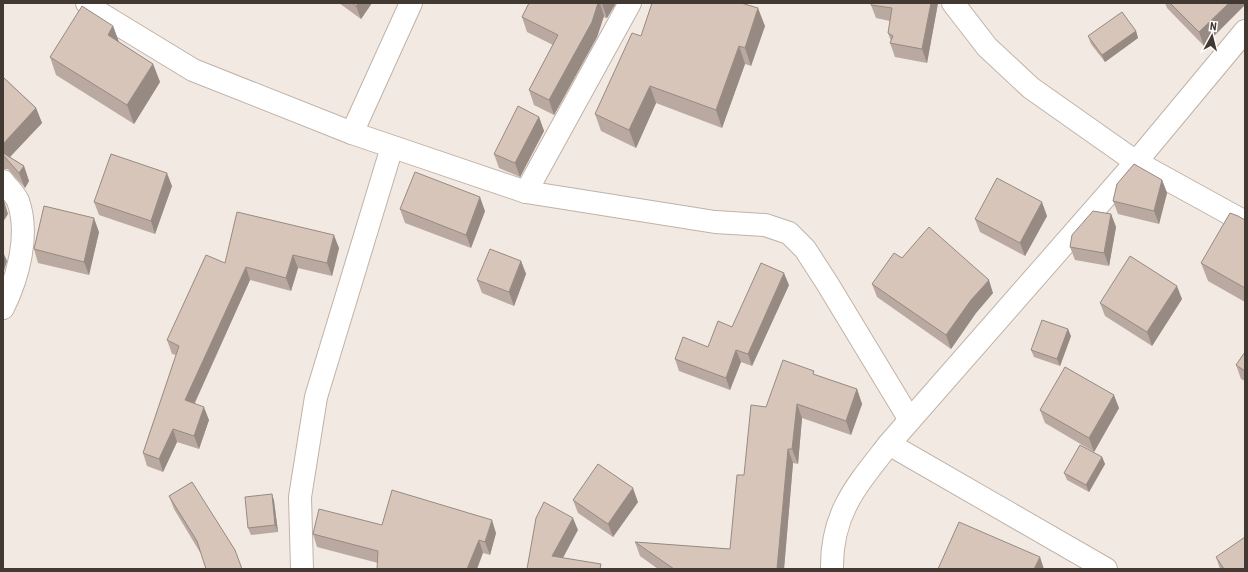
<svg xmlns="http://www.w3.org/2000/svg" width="1248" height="572" viewBox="0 0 1248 572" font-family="'Roboto Condensed',sans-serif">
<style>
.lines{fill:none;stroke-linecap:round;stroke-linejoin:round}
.minor-casing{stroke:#c0b2a8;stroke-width:24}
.minor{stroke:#fff;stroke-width:22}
.wall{fill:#b9a9a0}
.shaded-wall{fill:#968a82}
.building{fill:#d7c5ba;stroke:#968a82}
</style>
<rect width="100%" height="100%" fill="#f2eae2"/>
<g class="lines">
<g class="minor-casing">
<g id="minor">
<path d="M87 3 101 14 193 70 352 133 526 192 715 222 765 225 789 233 805 249 827 283 910 420"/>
<path d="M953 3 987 47 1031 88 1136 162 1245 222"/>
<path d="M352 133 411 3"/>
<path d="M3 181C7 187 15 194 18 201 30 234 18 278 3 308"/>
<path d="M526 192 630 3"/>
<path d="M889 444 1106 569"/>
<path d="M302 569 300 497 316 397 392 147"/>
<path d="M832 569C831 513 857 485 889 444L1136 162 1245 31"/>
</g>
</g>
<use href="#minor" class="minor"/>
</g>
<g class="wall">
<path d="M339 3H372L361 19Z"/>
<path d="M529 3H616L607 18H605L604 16 597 37 554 115 534 105 529 90 553 45 527 32 522 17Z"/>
<path d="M938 3 927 63 895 57 890 43 891 41 888 33 890 21 876 18 871 5Z"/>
<path d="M1165 3H1245L1204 46 1167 8Z"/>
<path d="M113 26 119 42 153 64 160 82 134 124 56 75 50 57Z"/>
<path d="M765 26 751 66 745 64 722 128 656 103 636 148 601 131 595 114 641 36Z"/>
<path d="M1136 31 1138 38 1105 62 1091 44 1088 36Z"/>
<path d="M3 77 36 108 42 123 10 157 24 166 29 181 25 188 8 169H3Z"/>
<path d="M539 117 544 131 520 177 499 168 494 154Z"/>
<path d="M1162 180 1167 193 1159 224 1118 214 1113 201Z"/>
<path d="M172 186 155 234 99 215 94 202Z"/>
<path d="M400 209 485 211 471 248 405 223Z"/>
<path d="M1111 214 1116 227 1109 266 1075 260 1070 247Z"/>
<path d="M1047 216 1025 256 980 232 975 219Z"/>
<path d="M1245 220V302L1208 281 1201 263Z"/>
<path d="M99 232 89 275 38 263 34 249Z"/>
<path d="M339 248 332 276 298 268 291 291 250 280 195 403 209 420 199 449 177 442 163 472 147 466 143 453 176 355 172 354 167 340 225 263Z"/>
<path d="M902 258 993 293 976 313 951 349 877 297 872 284Z"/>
<path d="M521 261 526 274 514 306 482 293 477 280Z"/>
<path d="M789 285 752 366 741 362 730 390 679 371 675 359 708 347 732 327Z"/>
<path d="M1182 299 1152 346 1105 316 1100 303Z"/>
<path d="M1071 336 1060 366 1034 357 1031 350Z"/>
<path d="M1245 352V381L1241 379 1236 365Z"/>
<path d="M815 375 857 389 862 404 851 435 802 418 798 464 793 463 784 569H658L640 556 635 542 730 549 766 407Z"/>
<path d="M1119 408 1094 452 1045 423 1040 410Z"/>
<path d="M1102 457 1105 464 1089 492 1067 480 1064 473Z"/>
<path d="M192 482 201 554 174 509 169 496Z"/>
<path d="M272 494 274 501 278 532 251 535 248 528Z"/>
<path d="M573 500 638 502 613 537 578 513Z"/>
<path d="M382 525 496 533 490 555 483 553 378 563 317 547 313 534Z"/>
<path d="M1216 557 1245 569H1220Z"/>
</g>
<g class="shaded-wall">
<path d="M358 3H372L361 19 356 6Z"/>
<path d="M598 3H600L604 16 597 37 554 115 549 100Z"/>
<path d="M600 3H616L607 18 602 4Z"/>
<path d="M931 3H938L927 63 922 49Z"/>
<path d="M1229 3H1245V5L1204 46 1199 32Z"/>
<path d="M758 8 765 26 751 66 745 48Z"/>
<path d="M113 26 120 45 108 35Z"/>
<path d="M1136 31 1138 38 1105 62 1102 55Z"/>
<path d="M739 46 745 64 722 128 716 110Z"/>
<path d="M153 64 160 82 134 124 127 105Z"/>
<path d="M650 86 656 103 636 148 629 130Z"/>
<path d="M36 108 42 123 7 160 3 155V144Z"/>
<path d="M539 117 544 131 520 177 515 163Z"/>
<path d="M24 166 29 181 25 188 19 173Z"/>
<path d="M167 173 172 186 155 234 151 221Z"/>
<path d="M1162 180 1167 193 1159 224 1154 211Z"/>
<path d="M3 197 8 214 3 222Z"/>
<path d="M480 197 485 211 471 248 466 235Z"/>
<path d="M1042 202 1047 216 1025 256 1020 243Z"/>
<path d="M1111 214 1116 227 1109 266 1104 253Z"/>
<path d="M94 218 99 232 89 275 84 262Z"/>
<path d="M334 235 339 248 332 276 327 263Z"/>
<path d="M3 252 7 261 3 274Z"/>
<path d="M293 255 298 268 291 291 286 278Z"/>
<path d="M521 261 526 274 514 306 509 292Z"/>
<path d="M246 267 250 280 190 413 185 400Z"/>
<path d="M784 273 789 285 752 366 748 354Z"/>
<path d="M989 280 993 293 976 313 951 349 946 335 971 300Z"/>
<path d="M1177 286 1182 299 1152 346 1147 332Z"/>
<path d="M1068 329 1071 336 1060 366 1057 359Z"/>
<path d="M736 350 741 362 730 390 726 378Z"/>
<path d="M857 389 862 404 851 435 846 421Z"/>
<path d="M1114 395 1119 408 1094 452 1089 438Z"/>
<path d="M797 404 802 418 798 464 792 449Z"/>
<path d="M204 407 209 420 199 449 194 436Z"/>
<path d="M173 429 177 442 163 472 159 459Z"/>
<path d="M788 449 793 463 784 569H777Z"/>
<path d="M1102 457 1105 464 1089 492 1086 485Z"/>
<path d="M633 488 638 502 613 537 608 524Z"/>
<path d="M272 494 274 501 278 532 275 525Z"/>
<path d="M573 518 578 530 557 569 552 556Z"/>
<path d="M492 520 496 533 490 555 485 542Z"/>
<path d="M479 540 483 553 477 569H467Z"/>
<path d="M1040 557 1044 569H1034Z"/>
</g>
<g class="building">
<path d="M352 3H358L356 6Z"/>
<path d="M529 3H598L592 22 549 100 529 90 558 35 522 17Z"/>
<path d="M652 3H741L758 8 745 48 739 46 716 110 650 86 629 130 595 114 632 33 641 36Z"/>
<path d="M871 3H931L922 49 890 43 893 36 888 33 892 8 871 5Z"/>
<path d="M1170 3H1229L1199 32Z"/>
<path d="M82 6 113 26 108 35 153 64 127 105 50 57Z"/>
<path d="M1122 12 1136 31 1102 55 1088 36Z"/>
<path d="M3 77 36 108 3 144Z"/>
<path d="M518 106 539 117 515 163 494 154Z"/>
<path d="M3 153 24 166 19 173 3 155Z"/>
<path d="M111 154 167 173 151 221 94 202Z"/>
<path d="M1134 164 1162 180 1154 211 1113 201 1117 184Z"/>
<path d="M415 172 480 197 466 235 400 209Z"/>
<path d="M997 178 1042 202 1020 243 975 219Z"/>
<path d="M44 206 94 218 84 262 34 249Z"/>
<path d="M1093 211 1111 214 1104 253 1070 247 1072 235Z"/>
<path d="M237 212 334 235 327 263 293 255 286 278 246 267 185 400 204 407 194 436 173 429 159 459 143 453 179 346 167 340 206 255 225 263Z"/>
<path d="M1230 213 1238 216 1245 220V288L1201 263Z"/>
<path d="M929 227 989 280 971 300 946 335 872 284 894 253 902 258Z"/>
<path d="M490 249 521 261 509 292 477 280Z"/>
<path d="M1130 256 1177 286 1147 332 1100 303Z"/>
<path d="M761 263 784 273 748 354 736 350 726 378 675 359 683 337 708 347 718 321 732 327Z"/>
<path d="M1042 320 1068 329 1057 359 1031 350Z"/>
<path d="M1245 352V371L1236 365Z"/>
<path d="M783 360 814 371 813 374 857 389 846 421 797 404 792 449H788L777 569H674L635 542 730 549 737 475H744L751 405 766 407Z"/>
<path d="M1065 367 1114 395 1089 438 1040 410Z"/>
<path d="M1080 445 1102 457 1086 485 1064 473Z"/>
<path d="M598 464 633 488 608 524 573 500Z"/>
<path d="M192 482 235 550 242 569H206L197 541 169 496Z"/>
<path d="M392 490 492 520 485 542 479 540 467 569H377L378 551 313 534 319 509 382 525Z"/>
<path d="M272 494 275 525 248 528 245 497Z"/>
<path d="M544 502 573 518 552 556 601 564 600 569H527L536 518Z"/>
<path d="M959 522 1040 557 1034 569H938Z"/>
<path d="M1245 537V569H1224L1216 557Z"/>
</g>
<rect width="1248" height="572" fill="none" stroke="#433933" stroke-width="8"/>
<g transform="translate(1212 36) rotate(7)" stroke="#ffffff" stroke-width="3" paint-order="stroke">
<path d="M0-3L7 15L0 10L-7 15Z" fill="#433933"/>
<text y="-6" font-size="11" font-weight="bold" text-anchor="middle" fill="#433933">N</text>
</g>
</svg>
